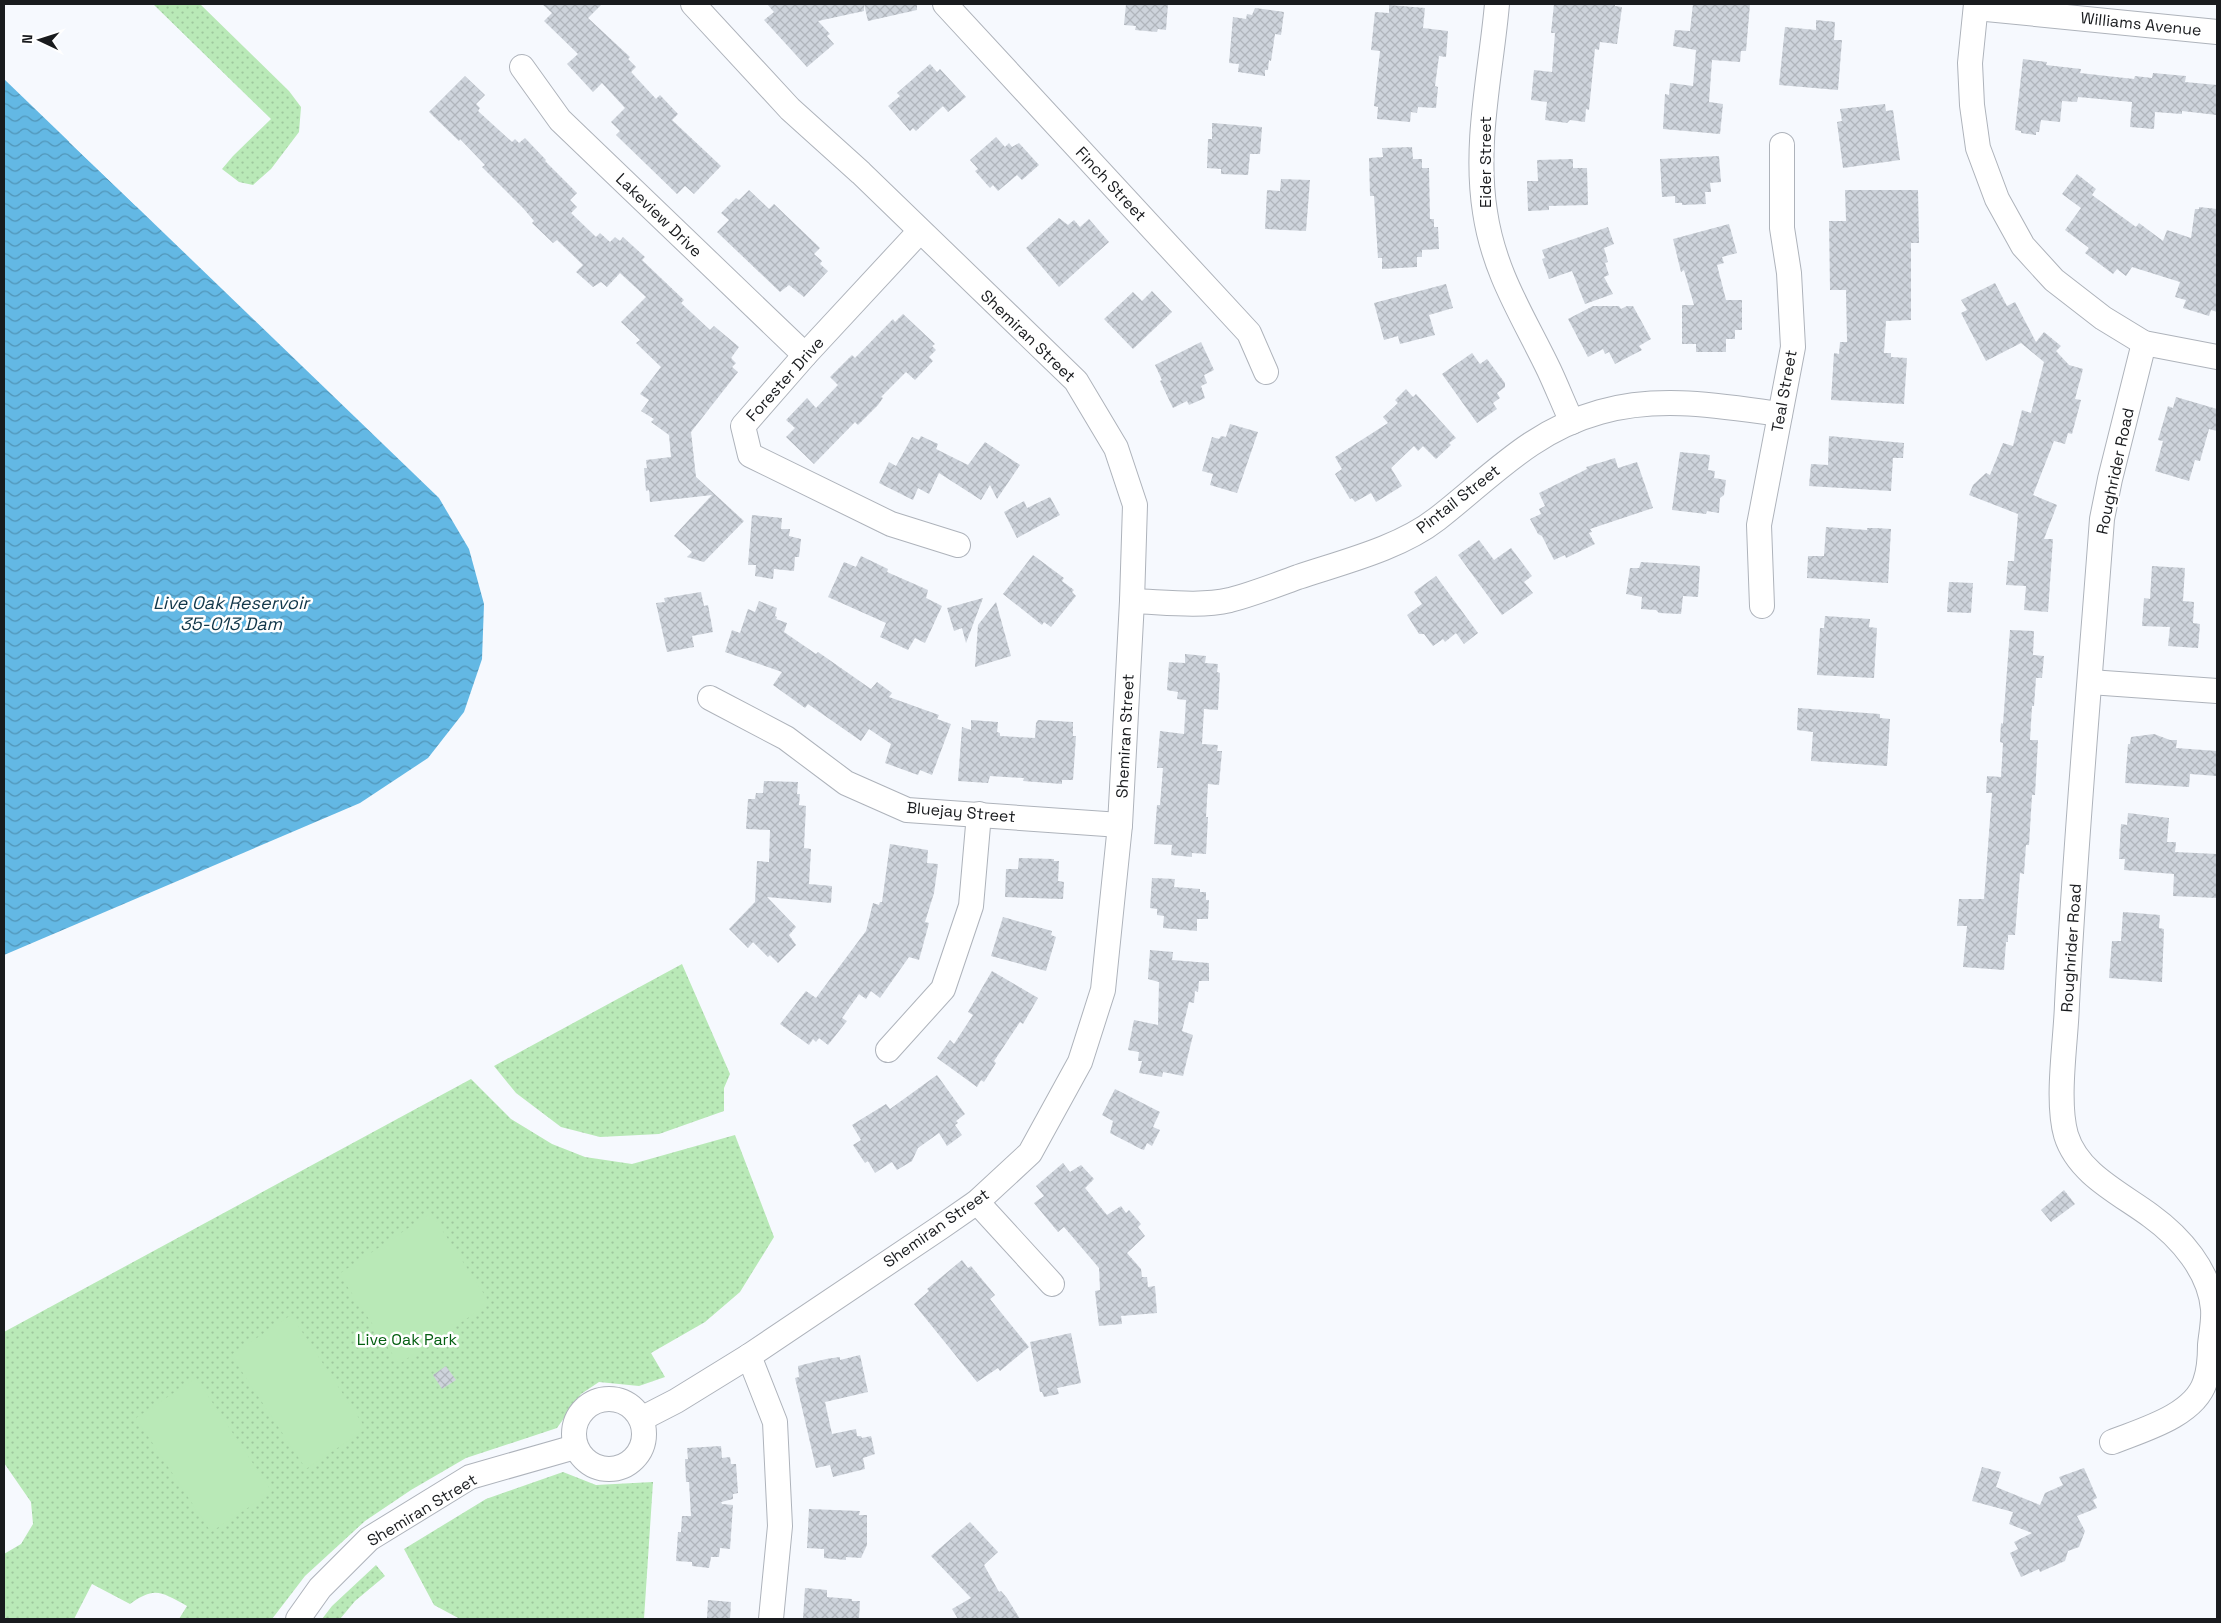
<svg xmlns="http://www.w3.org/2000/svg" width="2221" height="1623" viewBox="0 0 2221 1623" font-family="'Space Grotesk',sans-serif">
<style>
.green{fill:url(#green-dots)}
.pitch{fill:#b9e9b7}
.water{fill:url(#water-waves)}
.pier{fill:#f6f9fe}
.building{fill:url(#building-cross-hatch)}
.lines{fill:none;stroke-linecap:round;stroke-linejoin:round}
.minor-casing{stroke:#aeb3bb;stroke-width:26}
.minor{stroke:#fff;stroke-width:24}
.labels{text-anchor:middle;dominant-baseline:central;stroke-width:5;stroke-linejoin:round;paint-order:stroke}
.street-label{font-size:16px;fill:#191b1e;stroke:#fff}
.park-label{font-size:16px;fill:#066013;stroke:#fff}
.water-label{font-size:18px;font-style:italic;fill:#11374a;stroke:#fff}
</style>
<defs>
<pattern id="green-dots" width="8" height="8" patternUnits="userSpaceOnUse" patternTransform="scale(1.25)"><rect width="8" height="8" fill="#b9e9b7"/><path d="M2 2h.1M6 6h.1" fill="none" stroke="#9ec79d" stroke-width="1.8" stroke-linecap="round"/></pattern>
<pattern id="water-waves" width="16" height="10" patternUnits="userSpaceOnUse" patternTransform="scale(1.25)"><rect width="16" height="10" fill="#63b8e4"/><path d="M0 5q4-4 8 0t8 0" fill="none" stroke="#5195b8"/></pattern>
<pattern id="building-cross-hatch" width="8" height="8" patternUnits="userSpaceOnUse" patternTransform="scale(1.25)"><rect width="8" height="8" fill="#ced4dc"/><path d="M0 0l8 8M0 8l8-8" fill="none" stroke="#b0b5bc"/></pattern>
</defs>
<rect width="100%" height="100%" fill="#f6f9fe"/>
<g class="green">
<path d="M153 4H200L289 91 301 107 299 132 271 169 253 185 239 182 222 169 233 156 271 119Z"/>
<path d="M682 964 730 1074 724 1088V1111L659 1134 600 1137 561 1127 516 1093 494 1066Z"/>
<path d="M471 1079 511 1119 552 1144 585 1157 632 1164 735 1135 774 1237 740 1292 705 1322 651 1353 665 1377 639 1386 599 1382 581 1394 557 1428 466 1458 411 1490 365 1521 305 1576 272 1619H179L187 1606C161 1592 155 1586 130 1604L92 1584 74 1619H4V1554L21 1544 33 1524 31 1502 4 1463V1332Z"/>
<path d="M563 1472 596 1485 653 1482 644 1619H460L434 1605 404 1549 486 1499Z"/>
<path d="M376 1565 385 1576 355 1601 340 1619H322L332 1606Z"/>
</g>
<g class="pitch">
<path d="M431 1213 490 1303 399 1364 339 1274Z"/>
<path d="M291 1315 366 1429 306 1469 231 1355Z"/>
<path d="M196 1378 272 1492 211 1532 136 1418Z"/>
</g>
<path class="water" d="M4 79 439 498 469 549 484 604 482 659 464 712 428 758 360 803 4 955Z"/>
<path class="pier" d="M71 141 138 204 136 206 69 142Z"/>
<g class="building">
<path d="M542 4H602L588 18 630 57 628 59 636 67 631 72 656 99 660 95 678 114 672 120 721 166 694 194 685 186 677 194 616 135 620 131 611 122 625 108 602 83 593 92 567 64 578 54 544 21 552 13Z"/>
<path d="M767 4H864V11L818 21 830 34 827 36 834 44 807 67 764 20 774 12Z"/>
<path d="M864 4H917V10L868 21Z"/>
<path d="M1126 4H1168L1166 30 1158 29 1157 32 1135 30 1136 26 1124 25Z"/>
<path d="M1554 4H1615V6L1622 7 1617 44 1600 42 1599 50 1595 49 1589 110 1586 109 1585 122 1570 120 1567 123 1545 120 1547 102 1531 100 1534 70 1552 72 1555 33H1551Z"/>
<path d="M1693 4H1750L1746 51H1741L1740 62 1712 60 1709 102 1723 104 1720 134 1663 129 1665 94 1669 95 1670 83 1693 86 1696 50 1673 46 1675 30 1690 31Z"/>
<path d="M1389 5 1425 8 1423 28 1448 31 1446 57 1439 56 1435 86 1438 87 1436 108 1418 107 1417 113 1411 112 1410 122 1377 119 1378 107 1374 106 1380 51 1371 50 1375 12 1389 13Z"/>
<path d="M1255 8 1284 12 1281 35 1275 34 1271 61 1269 60 1268 70H1265V76L1238 72 1239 64 1229 63 1233 17 1246 19 1247 14 1252 15Z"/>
<path d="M1816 20 1835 22 1834 40H1842L1838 90 1779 85 1785 27 1816 30Z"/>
<path d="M2023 59 2047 62 2046 65 2081 69 2080 73 2134 79 2135 76 2152 78 2153 73 2186 76 2185 82 2217 85V115L2182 111V114L2155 112 2154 129 2130 127 2132 102 2078 97 2077 102 2062 101 2060 122 2041 120 2039 132H2036V135L2021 133V131L2015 130Z"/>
<path d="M930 64 937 72 940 69 966 97 948 112 943 106 916 131 913 128 910 131 888 106 900 96 897 93Z"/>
<path d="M465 76 485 95 476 104 480 108 478 111 512 142 515 139 519 143 525 138 546 160 545 161 577 193 570 200 577 207 571 213 596 237 600 233 610 242 615 237 620 241 623 237 645 257 642 260 684 300 681 303 710 330 714 326 739 347 731 358 736 363 732 367 738 372 691 432 696 477 744 521 704 562 687 557 692 552 674 536 712 495 650 502 649 490 646 491 644 468H647L646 460 671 457 669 435 651 422 654 419 641 411 649 400 640 394 661 367 636 343 640 340 621 322 646 297 620 273 607 287 601 282 593 287 576 272 583 265 557 240 553 243 532 223 534 221 523 208 482 167 485 165 460 139 459 141 429 112Z"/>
<path d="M1885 104 1886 111 1893 110 1900 160 1843 168 1837 122 1842 121 1840 109Z"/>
<path d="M1212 123 1262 127 1260 154H1250L1248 175 1221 174V169L1207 168 1208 139H1212Z"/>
<path d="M996 137 1005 147 1009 143 1012 147 1019 143 1039 165 1022 180 1017 175 998 191 993 185 990 188 975 171 978 169 970 160Z"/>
<path d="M1412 147 1413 159H1422V168H1429L1430 219H1434V227H1438L1439 249 1422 250V257H1417V267L1382 269V258H1378L1374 196H1370L1369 158 1383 157 1382 148Z"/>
<path d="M1719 156 1721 182 1710 183 1711 192H1705L1706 204 1682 205V203H1675V196L1662 197 1660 159Z"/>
<path d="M1573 159V168H1587L1588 205 1549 206V210L1528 211 1527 181H1538L1537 160Z"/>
<path d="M2077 174 2096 189 2092 195 2136 227 2139 223 2163 241 2167 230 2191 238 2195 209H2199V207L2217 209V312L2211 310 2209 316 2183 308 2186 300 2175 297 2180 282 2132 267 2126 276 2117 269 2113 274 2085 253 2089 248 2065 230 2081 208 2062 194Z"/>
<path d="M1281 179 1310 180 1306 231 1265 229 1267 190 1280 191Z"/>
<path d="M749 190 769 209 774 204 820 248 814 254 822 261 820 264 828 271 804 297 789 285 780 292 717 232 729 220 721 213 736 198 739 200Z"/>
<path d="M1845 190H1918L1919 243H1911V320L1886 321 1884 353H1891V357L1907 358 1904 404 1831 400 1834 353 1839 354 1840 342H1847L1846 290H1830L1829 221H1846Z"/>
<path d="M1059 218 1068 225 1074 220 1080 227 1089 219 1109 242 1059 287 1026 248Z"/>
<path d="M1729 224 1737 253 1722 257 1724 263 1717 265 1726 300H1742V330H1735V339H1726V352H1696V344H1682V305H1694L1684 270 1681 272 1673 239Z"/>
<path d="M1608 227 1614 244 1604 248 1608 262 1605 263 1609 275 1604 277 1613 294 1585 304 1572 271 1549 279 1542 259 1545 258 1542 250Z"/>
<path d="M1995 283 2007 306 2015 302 2036 342 2044 332 2061 346 2056 351 2069 365 2083 369 2075 399 2081 400 2072 434 2068 433 2065 444 2054 441 2033 495 2057 505 2044 539H2053L2048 612 2024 610 2026 586 2006 585 2008 561H2014L2018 514 1969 495 1973 485 1986 473 1990 475 2003 443 2013 446 2022 410 2031 413 2044 362 2021 343 1986 361 1961 313 1967 310 1961 300Z"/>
<path d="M1446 284 1453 308 1429 315 1435 335 1400 344 1398 336 1384 340 1374 303Z"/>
<path d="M1152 291 1172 312 1133 349 1104 319 1133 292 1142 301Z"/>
<path d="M1593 306H1619L1621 309 1627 306H1633L1651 339 1639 346 1642 350 1615 364 1609 352 1605 354 1603 349 1588 357 1568 319Z"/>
<path d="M903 314 935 344 932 346 936 350 929 357 933 361 915 380 906 372 881 397 883 398 878 405 858 425 855 422 814 464 786 437 795 428 786 420 807 398 816 408 838 385 830 377 852 355 855 358 893 319 895 322Z"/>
<path d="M1201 342 1214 370 1204 375 1207 383 1201 386 1205 398 1189 405 1187 401 1173 408 1160 381 1162 380 1155 365Z"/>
<path d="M1472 353 1480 364 1487 359 1505 383V387L1497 393 1500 398 1493 403 1497 409 1477 423 1442 374Z"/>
<path d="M1406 389 1413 397 1416 394 1456 438 1449 443 1451 445 1436 459 1423 446 1418 451 1414 446 1391 468 1402 486 1376 502 1371 493 1355 502 1352 498 1350 499 1335 474 1342 469 1335 457 1388 423 1383 417 1398 403 1395 400Z"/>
<path d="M2176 397 2217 409V431L2209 429 2200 461 2195 460 2189 481 2155 471 2163 441 2158 440 2168 406 2173 408Z"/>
<path d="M1230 424 1258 432 1237 493 1210 485 1213 474 1202 471 1212 437 1219 439 1221 436 1226 437Z"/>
<path d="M921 436 938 444 936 449 968 465 985 442 1020 465 997 499 990 485 981 500 939 473 929 494 918 488 913 500 879 483 889 462 896 466 912 437 919 440Z"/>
<path d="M1829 436 1904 443 1903 458H1893L1891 491 1809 486 1811 464 1828 465Z"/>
<path d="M1680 452 1710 455 1708 470 1715 471 1714 478 1726 480 1724 495 1720 498 1719 513 1707 511 1706 514 1672 510Z"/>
<path d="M1615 458 1618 468 1637 462 1653 508 1590 529 1592 532 1589 533 1595 544 1566 558 1565 555 1554 560 1542 536 1538 534 1530 519 1541 514 1539 509 1545 506 1539 493 1587 469 1586 467Z"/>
<path d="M1050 497 1060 515 1017 538 1004 512 1024 501 1027 508Z"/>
<path d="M752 515 782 518 781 529H790L789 536 801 539 799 557H795L794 571 774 569 773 579 755 576 756 565H748Z"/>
<path d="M1826 527 1867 530V528H1876L1891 529 1888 583 1807 578 1808 556H1824Z"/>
<path d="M1479 540 1494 560 1511 548 1532 576 1524 582 1533 593 1502 615 1458 555Z"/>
<path d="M1033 555 1064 578 1062 581 1074 590 1072 592 1076 596 1051 627 1044 622 1042 625 1003 594Z"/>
<path d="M861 556 888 569 887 572 928 590 926 598 942 606 925 643 915 638 908 650 880 637 886 623 828 597 844 562 856 567Z"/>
<path d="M1641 562 1700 566 1698 597 1683 596 1681 614 1659 613 1656 610 1641 609 1642 597 1626 594 1630 568H1639Z"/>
<path d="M2152 566 2185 568 2183 601 2194 602 2193 623 2200 624 2198 648 2168 646 2170 627 2142 626 2144 598 2150 599Z"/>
<path d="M1436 576 1478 633 1464 644 1456 633 1445 642 1443 639 1433 646 1424 634H1419L1407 615 1422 604 1414 592Z"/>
<path d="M1949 582 1973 583 1971 613 1947 612Z"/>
<path d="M701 592 704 606 708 605 713 632 692 636 694 647 667 652 656 603 665 602 664 598Z"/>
<path d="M983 598 966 643 962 628 954 631 947 608Z"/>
<path d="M759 601 777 608 775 616 777 617 776 619 787 623 784 632 816 654 818 652 871 689 877 682 892 693 889 697 939 715 937 719 951 724 932 775 920 770 918 775 885 763 891 744 869 729 861 741 808 704 805 708 773 685 782 672 725 652 732 630 740 633 748 609 755 612Z"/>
<path d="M996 602 1011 656 975 667 978 625Z"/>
<path d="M1825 616 1870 619 1869 627 1877 628 1874 678 1817 675 1820 628H1824Z"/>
<path d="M2010 630 2034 631 2033 655 2044 656 2042 678H2036L2034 706H2032L2030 740H2038L2035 795H2032L2029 845H2026L2024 874 2020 873 2015 935H2008V942H2006L2004 970 1963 967 1967 926H1957L1959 899H1984L1992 793H1986L1987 776 2001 777 2003 743 2000 742 2001 723 2003 724Z"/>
<path d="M1185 654 1206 656 1205 663 1218 664 1217 672 1220 673 1218 710 1204 709 1202 744 1218 745 1217 751H1222L1219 785 1208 784 1206 817H1208L1206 854 1192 853V857L1171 855 1172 845 1154 844 1157 805H1160L1163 768H1157L1160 731 1184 734 1186 700 1177 699 1178 692 1167 690 1169 662 1185 663Z"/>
<path d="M1798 708 1880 714V718L1890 719 1887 766 1811 761 1813 732 1797 730Z"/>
<path d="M971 720 998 722 997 732 1000 733V736L1035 738 1036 723 1038 720 1073 722V736H1076L1073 780H1062V784L1023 781 1024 778 990 776 988 783 958 781 962 727 971 730Z"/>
<path d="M2154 734 2170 740H2177L2176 748 2217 751V776L2190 774 2189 787 2125 783 2128 744H2130L2131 737Z"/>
<path d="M764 781 798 782 797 794H800L799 805 806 806 804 848 811 849 809 884 832 886 831 903 767 897 796 927 789 935 796 945 778 963 770 955 768 957 753 942 748 948 729 929 755 902 757 861 769 862 770 830 746 829 748 799H755L756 793H763Z"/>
<path d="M2128 813 2169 818 2167 842H2176L2175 852 2217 854V898L2173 896 2174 874 2124 870 2125 859H2119L2121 824 2127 825Z"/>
<path d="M890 844 928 850 927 863 938 864 934 893 925 922 929 923 919 960 909 957 880 998 871 991 866 999 859 994 842 1018 847 1021 828 1045 819 1038 816 1042 813 1039 809 1045 780 1024 806 991 816 998 866 931 873 903 879 905 880 902H882Z"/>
<path d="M1019 858 1054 859V861H1059L1058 881 1064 882 1063 899 1005 897 1006 869H1018Z"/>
<path d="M1152 878 1175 879 1174 887 1200 889V892H1206V900H1209L1208 919H1197V931L1163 928 1164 916 1157 915V909L1150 908Z"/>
<path d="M2123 912 2160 915 2159 928 2164 929 2162 982 2109 978 2112 941H2121Z"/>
<path d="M1003 917 1052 931 1051 935 1056 937 1046 971 991 956Z"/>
<path d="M1150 950 1173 952 1172 960 1209 963V981H1199L1198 992 1195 991 1194 1003 1189 1002 1182 1031 1193 1035 1183 1076 1163 1072 1162 1077 1139 1073 1142 1061H1138L1139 1052 1128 1050 1134 1020 1158 1025 1159 982 1148 979Z"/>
<path d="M992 971 1038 998 1023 1024 1020 1022 994 1061 996 1063 984 1082 981 1080 977 1087 937 1058 950 1040 954 1044 973 1015 968 1012Z"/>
<path d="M937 1075 965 1114 956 1121 958 1123 955 1125 962 1135 947 1146 939 1133 918 1148 912 1161 897 1170 892 1162 875 1173 868 1161 865 1163 853 1145 861 1140 852 1125 886 1104 890 1109Z"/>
<path d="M1115 1089 1160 1112 1153 1127 1160 1130 1152 1146 1147 1143 1144 1150 1141 1149 1110 1133 1113 1121 1102 1115Z"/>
<path d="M1063 1163 1070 1172 1081 1165 1094 1179 1085 1188 1107 1215 1121 1206 1126 1213 1129 1210 1141 1224 1138 1227 1145 1236 1127 1253 1141 1269 1142 1277H1147L1148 1287 1155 1286 1157 1313 1121 1316 1122 1324 1099 1326 1095 1291 1100 1290 1099 1268 1064 1227 1058 1232 1034 1203 1044 1196 1036 1186Z"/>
<path d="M2064 1190 2075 1204 2051 1222 2041 1210Z"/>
<path d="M962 1260 968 1268 971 1266 995 1295 990 1299 1029 1347 1000 1371 998 1368 977 1382 914 1304 929 1291 927 1289Z"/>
<path d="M1071 1333 1081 1383 1057 1388 1059 1394 1044 1397 1042 1392H1040L1030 1342Z"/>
<path d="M860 1355 868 1392 825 1402 832 1434 856 1429 857 1436H861L862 1438 871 1436 875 1454 863 1458 865 1469 833 1477 830 1465 816 1468 795 1378 799 1377 798 1366 826 1359 840 1357V1360Z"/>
<path d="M446 1366 456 1380 442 1389 433 1375Z"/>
<path d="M721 1446 722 1458 730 1457 731 1464H736L738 1493 733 1494V1499L721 1502 722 1504 733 1505 730 1549 720 1548 719 1557H711L709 1568 692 1566V1562L676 1561 678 1532H681L682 1516H691L689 1482H686L685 1459H688L687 1448Z"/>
<path d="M1982 1467 2001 1472 1996 1487 2040 1505 2045 1493 2063 1485 2059 1477 2084 1468 2097 1498 2093 1500 2097 1508 2077 1516 2085 1531 2079 1547 2068 1551 2065 1561 2040 1572 2039 1569 2021 1577 2010 1553 2018 1549 2014 1542 2032 1533 2009 1524 2013 1512 1972 1501Z"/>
<path d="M809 1509 860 1511 859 1515H867V1545L861 1558 846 1557V1560L824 1558V1549L807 1548Z"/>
<path d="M970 1522 998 1552 984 1565 999 1592 1001 1591 1007 1598 1020 1619H958L952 1609 971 1598 931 1556Z"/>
<path d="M805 1588 827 1590V1597L852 1599V1601H860L859 1619H803Z"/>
<path d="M708 1600 731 1602 730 1619H707Z"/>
</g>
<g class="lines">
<g class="minor-casing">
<g id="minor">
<path d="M945 4 1249 333 1266 372"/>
<path d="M1497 4C1491 72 1474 143 1485 212 1494 273 1523 316 1549 370 1557 387 1564 405 1572 422"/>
<path d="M1976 4 1970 63 1972 105 1978 148 1997 199 2023 246 2054 280 2103 318 2144 343 2217 357"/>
<path d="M1976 8 2217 32"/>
<path d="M522 67 560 120 805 355"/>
<path d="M920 231 805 355 743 426 750 455 891 524 958 545"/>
<path d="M1132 601C1164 602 1199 607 1230 600 1253 594 1276 585 1298 577 1343 562 1400 548 1437 519 1491 477 1531 431 1600 412 1660 395 1720 406 1780 414"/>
<path d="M1762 606 1759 525 1793 347 1789 273 1782 228V145"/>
<path d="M2090 682 2217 691"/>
<path d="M710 698 786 738 846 783 907 810 1120 825"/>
<path d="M888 1050 943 989 971 906 979 814"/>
<path d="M977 1202 1052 1284"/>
<path d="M749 1356 775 1422 780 1526 771 1619"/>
<circle cx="609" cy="1434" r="35"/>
<path d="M641 1419 676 1401 749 1356 941 1227 977 1202 1030 1153 1080 1062 1103 990 1120 825 1132 601 1135 505 1116 448 1076 381 861 173 790 109 693 4"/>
<path d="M2112 1442C2142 1430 2194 1416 2205 1382 2209 1371 2210 1357 2210 1345 2211 1334 2214 1321 2213 1309 2210 1271 2180 1237 2151 1216 2120 1193 2078 1174 2066 1135 2056 1100 2066 1041 2067 1004 2075 842 2090 681 2102 519L2110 479 2144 343"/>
<path d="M298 1619 320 1588 369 1539 470 1477 575 1447"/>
</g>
</g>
<use href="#minor" class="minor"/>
</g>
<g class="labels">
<g class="street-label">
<text transform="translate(2141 24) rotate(6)">Williams Avenue</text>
<text transform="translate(1485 162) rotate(-90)">Eider Street</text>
<text transform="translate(1111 184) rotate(47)">Finch Street</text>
<text transform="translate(659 215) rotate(44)">Lakeview Drive</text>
<text transform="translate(1028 336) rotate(44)">Shemiran Street</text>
<text transform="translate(785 379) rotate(-48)">Forester Drive</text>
<text transform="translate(1784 391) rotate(-80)">Teal Street</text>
<text transform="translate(2115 471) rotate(-78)">Roughrider Road</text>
<text transform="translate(1458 499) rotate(-38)">Pintail Street</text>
<text transform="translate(1125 736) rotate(-87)">Shemiran Street</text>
<text transform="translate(961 812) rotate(5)">Bluejay Street</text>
<text transform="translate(2071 948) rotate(-86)">Roughrider Road</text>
<text transform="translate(936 1228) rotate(-35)">Shemiran Street</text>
<text transform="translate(422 1510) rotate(-31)">Shemiran Street</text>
</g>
<g class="park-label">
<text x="407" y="1339">Live Oak Park</text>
</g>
<g class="water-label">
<text x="231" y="602">Live Oak Reservoir<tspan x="231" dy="21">35-013 Dam</tspan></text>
</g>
</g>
<rect width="2221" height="1623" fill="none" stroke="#191b1e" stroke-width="10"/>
<g transform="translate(40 40) rotate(274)" stroke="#ffffff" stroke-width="4" paint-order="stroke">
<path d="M0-4L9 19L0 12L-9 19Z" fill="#191b1e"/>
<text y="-8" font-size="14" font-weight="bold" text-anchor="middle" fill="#191b1e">N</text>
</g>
</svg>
